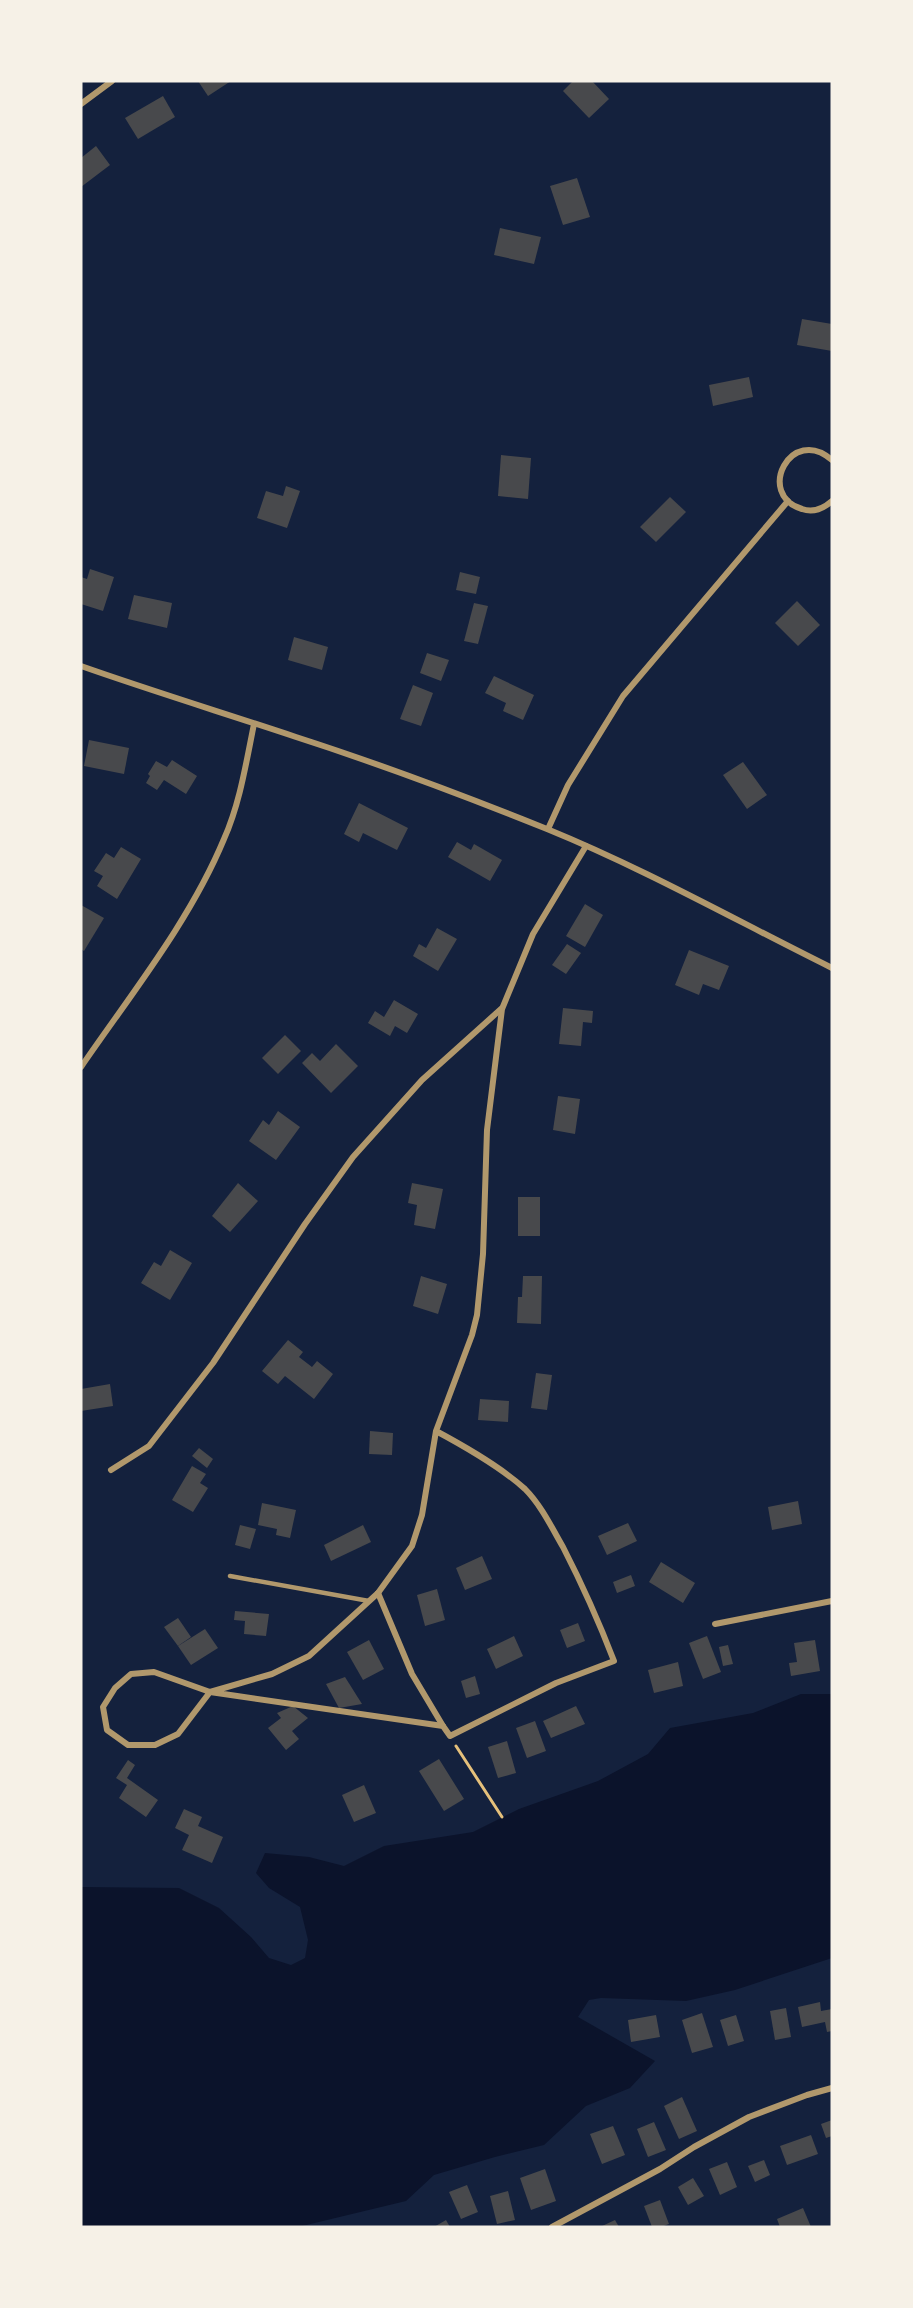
<svg xmlns="http://www.w3.org/2000/svg" width="913" height="2308" viewBox="0 0 913 2308" font-family="'Zilla Slab',serif">
<style>
.water{fill:#0b132b}
.building{fill:#48494c}
.lines{fill:none;stroke-linecap:round;stroke-linejoin:round}
.path{stroke:#e5c07b;stroke-width:3}
.service{stroke:#b1986c;stroke-width:4.5}
.minor{stroke:#b1986c;stroke-width:6}
</style>
<rect width="100%" height="100%" fill="#14213d"/>
<path class="water" d="M801 1694H832V1958L735 1990 686 2001 601 1998 589 2000 578 2017 655 2061 630 2088 586 2106 544 2145 495 2157 434 2175 406 2201 298 2227H81V1887L179 1888 219 1908 251 1937 269 1958 291 1965 305 1958 308 1940 300 1907 269 1888 256 1873 265 1853 309 1857 344 1866 384 1846 473 1832 519 1809 598 1781 648 1754 670 1728 753 1713Z"/>
<g class="building">
<path d="M198 81H231L208 96Z"/>
<path d="M573 81H592L609 99 589 118 563 91Z"/>
<path d="M163 96 175 117 138 139 125 118Z"/>
<path d="M96 146 110 165 81 187V158Z"/>
<path d="M577 178 590 217 563 225 550 186Z"/>
<path d="M500 228 541 237 534 264 494 255Z"/>
<path d="M802 319 832 324V351L797 345Z"/>
<path d="M749 377 753 397 713 406 709 385Z"/>
<path d="M501 455 531 458 528 499 498 496Z"/>
<path d="M286 486 300 491 287 528 257 518 266 491 283 496Z"/>
<path d="M670 497 686 512 656 542 640 527Z"/>
<path d="M90 569 114 577 103 611 81 604V577L87 579Z"/>
<path d="M460 572 480 577 476 594 456 590Z"/>
<path d="M134 595 172 603 167 628 128 619Z"/>
<path d="M797 601 820 625 798 646 775 623Z"/>
<path d="M474 603 488 606 478 644 464 641Z"/>
<path d="M294 637 328 647 322 670 288 660Z"/>
<path d="M427 653 449 660 441 681 420 673Z"/>
<path d="M494 676 534 695 523 720 503 711 506 703 485 693Z"/>
<path d="M413 685 433 693 421 726 400 719Z"/>
<path d="M89 740 129 748 124 774 84 766Z"/>
<path d="M172 760 197 776 186 794 164 780 157 790 146 783 150 776 148 774 156 761 167 767Z"/>
<path d="M743 762 767 795 747 809 723 775Z"/>
<path d="M359 803 408 828 397 850 363 833 359 842 344 834Z"/>
<path d="M457 842 471 850 474 844 502 860 490 881 448 857Z"/>
<path d="M121 847 141 859 117 899 97 886 103 876 94 871 106 853 114 858Z"/>
<path d="M585 904 603 915 585 947 566 936Z"/>
<path d="M81 905 104 918 84 951 81 949Z"/>
<path d="M437 928 457 939 438 971 413 956 419 944 426 948Z"/>
<path d="M567 944 581 953 566 974 552 965Z"/>
<path d="M689 950 729 966 719 990 703 984 699 995 675 985Z"/>
<path d="M394 1000 418 1014 407 1033 395 1026 390 1036 368 1023 375 1011 384 1017Z"/>
<path d="M563 1008 593 1011 592 1023 583 1022 581 1046 559 1044Z"/>
<path d="M285 1035 301 1051 278 1074 262 1058Z"/>
<path d="M336 1044 358 1066 331 1093 302 1063 312 1053 320 1061Z"/>
<path d="M558 1096 580 1099 575 1134 553 1130Z"/>
<path d="M278 1111 300 1127 276 1160 249 1141 263 1120 269 1125Z"/>
<path d="M238 1183 258 1201 230 1232 212 1216Z"/>
<path d="M412 1183 443 1189 435 1229 414 1225 417 1205 408 1203Z"/>
<rect x="518" y="1197" width="22" height="39"/>
<path d="M170 1250 192 1263 170 1300 141 1283 154 1262 161 1266Z"/>
<path d="M421 1276 447 1284 438 1314 413 1306Z"/>
<path d="M523 1276H542L541 1324 517 1323 518 1297H522Z"/>
<path d="M288 1340 303 1352 299 1357 312 1367 317 1361 333 1374 314 1399 285 1376 278 1384 262 1371Z"/>
<path d="M536 1373 552 1375 547 1410 531 1408Z"/>
<path d="M110 1384 113 1406 81 1411V1389Z"/>
<path d="M480 1399 509 1401 508 1422 478 1420Z"/>
<path d="M370 1431 393 1433 392 1455 369 1454Z"/>
<path d="M199 1448 213 1459 207 1468 192 1456Z"/>
<path d="M192 1466 206 1474 200 1483 208 1488 193 1512 172 1500Z"/>
<path d="M798 1501 802 1524 772 1530 768 1507Z"/>
<path d="M262 1503 296 1510 290 1538 276 1535 277 1529 258 1525Z"/>
<path d="M628 1523 637 1541 607 1555 598 1536Z"/>
<path d="M240 1525 256 1529 250 1549 235 1545Z"/>
<path d="M363 1525 371 1542 331 1561 324 1545Z"/>
<path d="M482 1556 492 1579 465 1590 456 1568Z"/>
<path d="M661 1562 695 1583 683 1603 649 1582Z"/>
<path d="M631 1575 635 1586 617 1593 613 1582Z"/>
<path d="M437 1589 445 1620 425 1626 417 1595Z"/>
<path d="M235 1611 269 1614 266 1636 244 1634 245 1621 234 1620Z"/>
<path d="M178 1618 191 1637 178 1646 164 1627Z"/>
<path d="M578 1623 585 1641 567 1648 560 1630Z"/>
<path d="M205 1629 218 1648 191 1665 178 1646Z"/>
<path d="M514 1636 523 1656 496 1669 487 1649Z"/>
<path d="M707 1636 721 1672 703 1679 689 1643Z"/>
<path d="M369 1640 384 1669 363 1680 347 1652Z"/>
<path d="M815 1640 820 1671 791 1676 789 1663 797 1662 794 1643Z"/>
<path d="M728 1645 733 1664 723 1666 719 1647Z"/>
<path d="M678 1662 683 1686 654 1693 648 1670Z"/>
<path d="M475 1676 480 1694 466 1698 461 1681Z"/>
<path d="M345 1677 362 1704 339 1708 326 1684Z"/>
<path d="M293 1706 308 1718 292 1731 299 1739 286 1750 268 1728 281 1718 277 1713Z"/>
<path d="M576 1706 585 1724 551 1738 543 1721Z"/>
<path d="M535 1721 546 1751 527 1758 516 1728Z"/>
<path d="M507 1741 516 1773 498 1778 488 1747Z"/>
<path d="M439 1759 464 1799 444 1811 419 1771Z"/>
<path d="M128 1760 135 1765 127 1778 158 1800 146 1817 119 1798 127 1785 116 1778Z"/>
<path d="M364 1785 376 1813 354 1822 342 1795Z"/>
<path d="M184 1809 202 1817 198 1826 223 1837 212 1863 182 1850 189 1835 175 1828Z"/>
<path d="M820 2002 821 2011 832 2009V2031L827 2032 825 2022 802 2027 798 2007Z"/>
<path d="M786 2008 791 2037 775 2040 770 2011Z"/>
<path d="M702 2013 713 2047 692 2053 682 2020Z"/>
<path d="M656 2015 660 2037 631 2042 628 2020Z"/>
<path d="M736 2015 744 2041 728 2046 720 2020Z"/>
<path d="M682 2097 697 2131 679 2139 664 2106Z"/>
<path d="M832 2120V2136L826 2138 821 2124Z"/>
<path d="M654 2122 666 2150 648 2157 637 2129Z"/>
<path d="M613 2126 625 2155 602 2164 590 2134Z"/>
<path d="M811 2135 818 2154 787 2165 780 2146Z"/>
<path d="M764 2160 770 2175 755 2182 748 2166Z"/>
<path d="M727 2162 737 2187 720 2195 709 2169Z"/>
<path d="M545 2169 556 2201 531 2210 520 2178Z"/>
<path d="M693 2178 704 2196 688 2205 678 2187Z"/>
<path d="M467 2185 478 2212 461 2219 449 2192Z"/>
<path d="M508 2191 515 2220 497 2224 490 2196Z"/>
<path d="M660 2200 669 2224 661 2227H652L644 2206Z"/>
<path d="M803 2208 811 2227H780L777 2219Z"/>
<path d="M446 2220 450 2227H434Z"/>
<path d="M615 2220 619 2227H600Z"/>
</g>
<g class="lines">
<path class="path" d="M456 1746 502 1817"/>
<path class="service" d="M230 1576 369 1601"/>
<g class="minor">
<path d="M81 104 112 81"/>
<path d="M832 460C791 424 755 495 802 509 813 513 824 508 832 501"/>
<path d="M81 666C152 691 224 713 296 737 380 764 465 796 547 829 645 869 737 921 832 968"/>
<path d="M548 829 568 785 623 696 788 501"/>
<path d="M81 1067C131 994 190 921 224 839 240 803 246 763 254 724"/>
<path d="M436 1431C464 1446 502 1468 525 1489 541 1505 552 1528 563 1547 582 1584 599 1622 614 1661L556 1683 450 1736 443 1726 210 1692 154 1672 131 1674 115 1688 103 1707 107 1730 128 1745H155L178 1734 210 1692 272 1674 309 1656 378 1593 412 1546 422 1515 436 1431 472 1335 477 1315 483 1254 487 1130 502 1009 533 934 586 846"/>
<path d="M111 1470 149 1446 213 1363 305 1224 353 1157 422 1080 501 1009"/>
<path d="M378 1593 412 1674 443 1726"/>
<path d="M715 1624 832 1601"/>
<path d="M552 2227 660 2169 694 2147 749 2117 807 2095 832 2088"/>
</g>
</g>
<rect width="913" height="2308" fill="none" stroke="#f6f1e7" stroke-width="165"/>
</svg>
